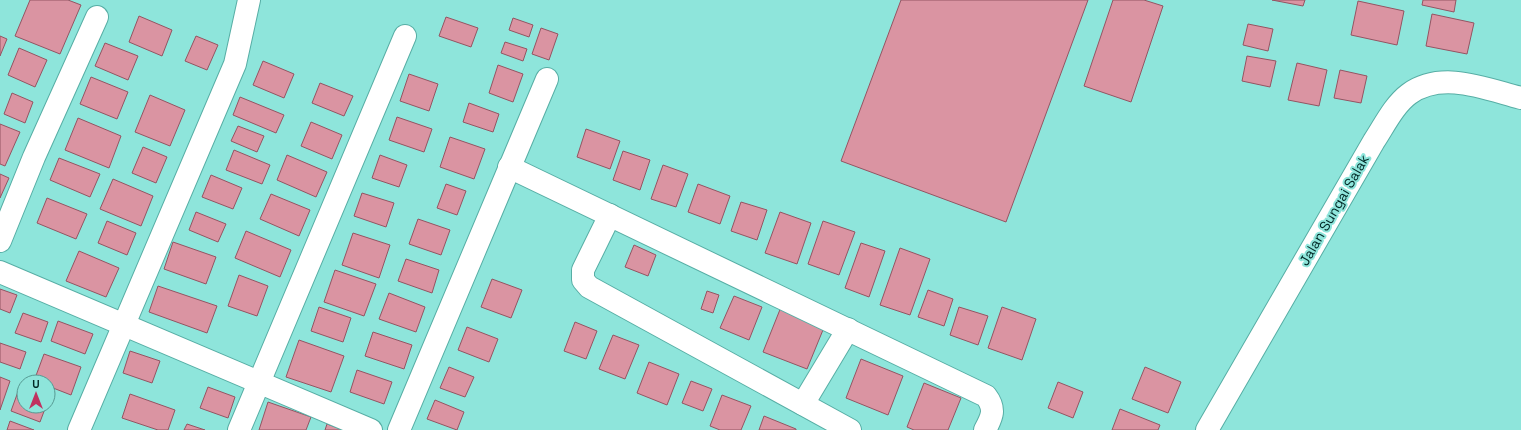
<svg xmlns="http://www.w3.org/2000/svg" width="1521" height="430" viewBox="0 0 1521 430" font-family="'Space Grotesk',sans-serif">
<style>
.building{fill:#da94a2;stroke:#945462}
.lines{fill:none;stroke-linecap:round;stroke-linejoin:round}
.minor-casing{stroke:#57aea5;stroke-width:24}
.minor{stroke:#fff;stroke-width:22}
.labels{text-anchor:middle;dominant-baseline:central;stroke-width:4;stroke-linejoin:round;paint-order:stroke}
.street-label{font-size:14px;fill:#022926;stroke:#8ee5db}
</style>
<rect width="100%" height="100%" fill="#8ee5db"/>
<g class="building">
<path d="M30 0H68L81 5 60 54 15 36Z"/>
<path d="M901 0H1088L1006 222 841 161Z"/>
<path d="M1113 0H1144L1163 6 1131 102 1084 86Z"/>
<path d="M1272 0H1305L1303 6Z"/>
<path d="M1423 0H1456L1454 12 1422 5Z"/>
<path d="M1358 1 1404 11 1397 45 1351 35Z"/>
<path d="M1432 14 1474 23 1467 54 1426 46Z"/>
<path d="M139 16 172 30 162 56 129 42Z"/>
<path d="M446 17 478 28 471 47 439 36Z"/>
<path d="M513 18 533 25 529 37 509 30Z"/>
<path d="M1248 24 1273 29 1268 51 1243 45Z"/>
<path d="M541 28 558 34 549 60 532 54Z"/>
<path d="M0 36 7 39 0 56Z"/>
<path d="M196 36 218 45 207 70 185 61Z"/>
<path d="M505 42 527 49 523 61 501 53Z"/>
<path d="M105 43 138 56 128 80 95 66Z"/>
<path d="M19 48 47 60 35 87 8 75Z"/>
<path d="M1247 56 1276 61 1270 87 1242 81Z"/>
<path d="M263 61 294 74 284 98 253 85Z"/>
<path d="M1297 63 1327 70 1319 106 1288 100Z"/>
<path d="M498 65 523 74 513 102 489 93Z"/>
<path d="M1340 70 1367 76 1361 103 1334 98Z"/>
<path d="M409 74 438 84 429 111 400 101Z"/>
<path d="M91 77 128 92 117 119 80 104Z"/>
<path d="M320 83 353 96 344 116 312 103Z"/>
<path d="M12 93 33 102 25 123 4 114Z"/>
<path d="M150 95 185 110 170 146 135 132Z"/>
<path d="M240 97 284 115 276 133 233 115Z"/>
<path d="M469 103 499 114 493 132 463 122Z"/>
<path d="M397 117 432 129 424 152 389 140Z"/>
<path d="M78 118 121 136 109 168 65 150Z"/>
<path d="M311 122 342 135 332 159 301 146Z"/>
<path d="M0 124 20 132 5 166 0 164Z"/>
<path d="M238 126 264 136 257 152 231 141Z"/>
<path d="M586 129 620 141 610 169 577 157Z"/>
<path d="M450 137 485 149 474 179 440 167Z"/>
<path d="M143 147 167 157 156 183 132 173Z"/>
<path d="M234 150 270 165 262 184 226 170Z"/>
<path d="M623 151 650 160 640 190 613 180Z"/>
<path d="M287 155 327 172 316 197 277 180Z"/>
<path d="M380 155 407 165 399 187 372 178Z"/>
<path d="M59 158 100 174 90 197 50 180Z"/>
<path d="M663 165 688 174 676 207 651 199Z"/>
<path d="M0 174 9 178 0 198Z"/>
<path d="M211 175 242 188 233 209 202 197Z"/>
<path d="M113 179 153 196 141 226 100 209Z"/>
<path d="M446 184 466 191 457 215 437 208Z"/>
<path d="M698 184 730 196 720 224 688 212Z"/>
<path d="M362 193 394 203 386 227 354 216Z"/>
<path d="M271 194 310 210 299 236 260 219Z"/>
<path d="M47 198 87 214 76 239 37 223Z"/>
<path d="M741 202 767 210 757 240 731 231Z"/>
<path d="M196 212 226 224 218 242 189 230Z"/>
<path d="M780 212 811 223 797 264 765 253Z"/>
<path d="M418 219 450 230 441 255 409 244Z"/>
<path d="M107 221 136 233 127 255 98 243Z"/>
<path d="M823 221 855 232 839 275 808 264Z"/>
<path d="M246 231 291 250 280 277 235 258Z"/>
<path d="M353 233 390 245 379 278 342 265Z"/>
<path d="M173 242 216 257 206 284 164 269Z"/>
<path d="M861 243 885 251 869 297 845 288Z"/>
<path d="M634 245 656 255 648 276 625 267Z"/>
<path d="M900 248 930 259 910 315 880 305Z"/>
<path d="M79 251 119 268 106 297 66 281Z"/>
<path d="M406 259 439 270 432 293 398 281Z"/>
<path d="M335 270 376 284 364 316 324 302Z"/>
<path d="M239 275 268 286 257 316 228 306Z"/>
<path d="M492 279 522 290 511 318 481 307Z"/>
<path d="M158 286 217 306 207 333 149 312Z"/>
<path d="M0 289 17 295 10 313 0 309Z"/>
<path d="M928 290 953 299 944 326 918 317Z"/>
<path d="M707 291 719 295 713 313 701 309Z"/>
<path d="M389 293 425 307 416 332 379 319Z"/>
<path d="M734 296 762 307 749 340 720 328Z"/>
<path d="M319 307 351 318 343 342 311 331Z"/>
<path d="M781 307 825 325 807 369 763 352Z"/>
<path d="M959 307 988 316 978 345 950 335Z"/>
<path d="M1002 307 1036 319 1022 360 988 348Z"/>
<path d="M23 313 48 322 41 342 15 333Z"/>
<path d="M58 321 93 334 85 354 51 341Z"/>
<path d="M575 322 597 331 586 359 564 351Z"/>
<path d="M467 327 498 339 489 362 458 350Z"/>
<path d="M373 332 412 345 404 369 365 356Z"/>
<path d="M613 335 639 345 625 379 599 369Z"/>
<path d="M299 340 344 356 331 392 286 377Z"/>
<path d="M0 343 26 352 20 369 0 362Z"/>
<path d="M130 351 160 361 152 383 123 373Z"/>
<path d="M44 354 81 367 71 395 48 386V382L34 381Z"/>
<path d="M861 359 903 376 888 415 846 398Z"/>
<path d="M649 362 679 374 667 405 637 393Z"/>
<path d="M449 367 474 377 465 397 440 388Z"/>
<path d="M1145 367 1181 382 1168 413 1132 399Z"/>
<path d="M357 370 392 382 384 404 350 392Z"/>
<path d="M0 377 10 381 0 410Z"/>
<path d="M691 381 712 389 703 411 682 403Z"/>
<path d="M1058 382 1083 392 1073 418 1048 408Z"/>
<path d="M924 383 961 398 948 430H914L907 427Z"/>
<path d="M208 387 235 397 228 418 200 408Z"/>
<path d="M19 389 24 391V406H46L40 422 11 411Z"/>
<path d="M130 394 175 410 168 430H158L122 418Z"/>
<path d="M722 395 751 406 741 430H720L710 426Z"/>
<path d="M435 400 464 412 457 430 427 419Z"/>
<path d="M268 402 311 417 306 430H259Z"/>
<path d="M1120 409 1160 425 1158 430H1112Z"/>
<path d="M764 416 796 429V430H759Z"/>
<path d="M10 421 34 430H7Z"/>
<path d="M187 424 205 430H184Z"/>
<path d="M327 424 344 430H325Z"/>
</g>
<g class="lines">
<g class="minor-casing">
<g id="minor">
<path d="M509 167 986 396C996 409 992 417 985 430"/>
<path d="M610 215 583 270V280L589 287 850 430"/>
<path d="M0 241 34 157 97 17"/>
<path d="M0 272 371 430"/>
<path d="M803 404 848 329"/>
<path d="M79 430 235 64 249 0"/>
<path d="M239 430 405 36"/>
<path d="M399 430 547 79"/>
<path d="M1207 430 1374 141C1384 126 1394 105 1409 94 1442 70 1486 89 1521 98"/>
</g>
</g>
<use href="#minor" class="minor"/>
</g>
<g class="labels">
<g class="street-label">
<text transform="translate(1334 210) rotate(-60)">Jalan Sungai Salak</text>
</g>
</g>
<g transform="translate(36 394)"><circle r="19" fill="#8ee5db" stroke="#569a93"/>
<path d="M0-3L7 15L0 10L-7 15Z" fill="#c03260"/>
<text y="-6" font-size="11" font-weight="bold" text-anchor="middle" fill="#022926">U</text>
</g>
</svg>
